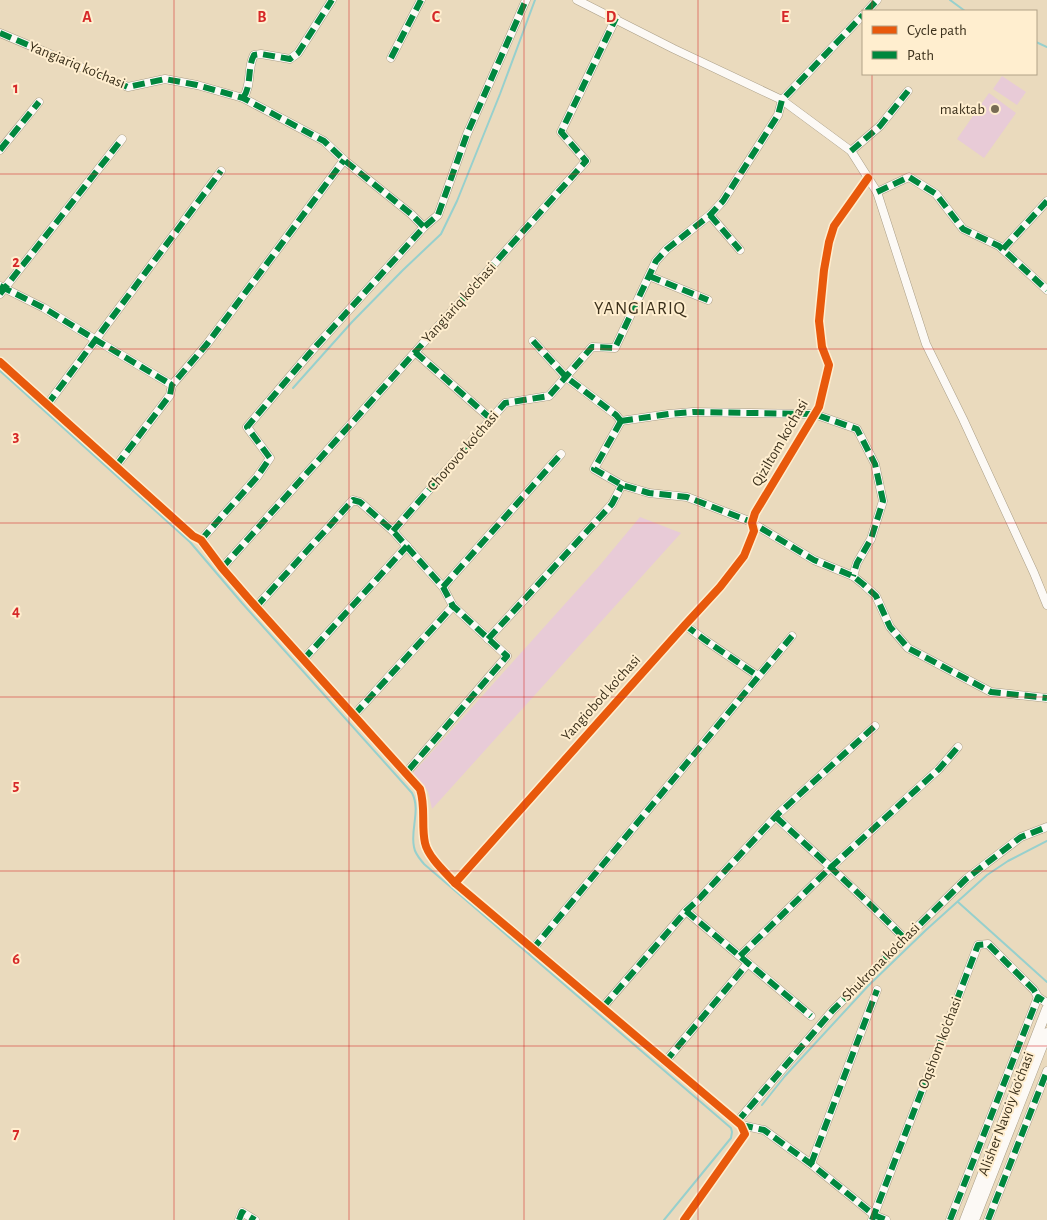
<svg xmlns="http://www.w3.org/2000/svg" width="1047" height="1220" viewBox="0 0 1047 1220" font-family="'Alegreya Sans',sans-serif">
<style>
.green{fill:#e8cbd7}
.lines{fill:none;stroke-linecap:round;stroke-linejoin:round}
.stream{stroke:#97d0cd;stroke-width:2}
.minor-casing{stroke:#aa9e87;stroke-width:9}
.major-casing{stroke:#aa9e87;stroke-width:11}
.minor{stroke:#fcf9f5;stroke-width:8}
.major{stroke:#fcf9f5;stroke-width:10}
.quiet{stroke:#00873e;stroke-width:6;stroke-dasharray:12 6;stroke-linecap:butt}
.cycleway-casing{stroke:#ffeecf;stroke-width:11}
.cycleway{stroke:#e8590c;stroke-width:8}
.grid{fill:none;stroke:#d62828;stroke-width:1;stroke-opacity:0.55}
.poi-dot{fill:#786c54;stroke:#ffeecf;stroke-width:2}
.labels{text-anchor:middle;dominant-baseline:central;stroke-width:4;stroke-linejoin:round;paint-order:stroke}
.street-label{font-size:15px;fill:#3b301b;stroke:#ffeecf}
.poi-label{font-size:15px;fill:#3b301b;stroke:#ffeecf;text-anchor:end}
.quarter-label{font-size:18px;letter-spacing:1px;fill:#3b301b;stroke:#ffeecf}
.grid-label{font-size:16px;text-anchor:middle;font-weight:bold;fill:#d62828;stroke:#ffeecf;stroke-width:4;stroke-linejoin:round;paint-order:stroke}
</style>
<rect width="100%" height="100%" fill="#eadabd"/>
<g class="green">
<path d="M1002 76 1026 92 1017 105 993 89Z"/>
<path d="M989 93 1016 113 984 158 957 139Z"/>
<path d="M640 517 681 533 432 809 428 791 412 774 600 565Z"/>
</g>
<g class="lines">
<g class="stream">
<path d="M950 0 965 11"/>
<path d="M1036 42 1047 47"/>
<path d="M0 371 190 542 242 603 412 793C421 810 410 830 414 847 415 854 420 859 424 864L731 1128 732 1132 731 1138 664 1220"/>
<path d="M293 388 352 322 403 270 441 234 457 201 500 94 535 0"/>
<path d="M958 902 1047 982"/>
<path d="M762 1105 785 1076 869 985 926 930 987 875 1008 861 1047 841"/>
</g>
<g class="minor-casing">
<g id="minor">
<path d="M577 0 674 49 782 100 851 151 877 192 926 344 963 419 1034 573 1047 605"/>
<path d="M867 11 877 0"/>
<path d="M0 33 128 87 165 79 197 85 243 98 324 141 344 160 411 214 424 227"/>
<path d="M391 58 421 0"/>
<path d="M243 98C252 86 247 68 254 55L261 54 290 59 298 53 332 0"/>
<path d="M0 150 39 102"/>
<path d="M851 151 880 126 908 91"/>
<path d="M877 192 909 177 936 194 963 229 999 246 1047 290"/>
<path d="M710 215 740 250"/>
<path d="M1003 249 1047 201"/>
<path d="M649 276 708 300"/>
<path d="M0 286 44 308 96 340 172 385"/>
<path d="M0 294 122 139"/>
<path d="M533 341 566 377 616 415 621 421"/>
<path d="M415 352 491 419"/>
<path d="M0 362 193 536 201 540 222 568 256 607 420 789C426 808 421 825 425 843 428 857 446 873 455 883L741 1125 745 1134 684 1220"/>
<path d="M47 405 221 171"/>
<path d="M621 421 594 469 622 485 649 493 687 497 749 521 814 560 853 576 863 584 876 596 890 627 908 648 991 692 1047 698"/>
<path d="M621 421 669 414 693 412 814 414 857 429 875 464 883 501 871 539 857 563 853 576"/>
<path d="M116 466 170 395 172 385 207 344 344 160"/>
<path d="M393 531 505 403 549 396 592 347 615 348 656 261 667 249 710 215 723 201 778 115 782 100 863 15"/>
<path d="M201 540 257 477 270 458 247 427 309 354 424 227 438 215 467 134 526 0"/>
<path d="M222 568 586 161 561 132 616 18"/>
<path d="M443 587 561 454"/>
<path d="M256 607 353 500 360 502 393 531 443 587 453 606 507 656 406 773"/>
<path d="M685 625 705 640 758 676"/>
<path d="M488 639 612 504 622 485"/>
<path d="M303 660 407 546"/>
<path d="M354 715 453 606"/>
<path d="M776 817C819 857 863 896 905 939"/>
<path d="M455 883 685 625 720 587 744 556 754 531 752 523 755 513 819 407 829 365 822 347 819 321 824 270 829 242 834 226 868 178"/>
<path d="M686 911 811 1016"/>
<path d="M532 950 792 636"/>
<path d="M740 956 830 868 939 769 958 747"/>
<path d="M603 1007 686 911 697 901 778 814 875 726"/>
<path d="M665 1062 748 963"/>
<path d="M737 1122 833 1010 966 879 1021 837 1047 827"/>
<path d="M741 1125 764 1130 811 1164 874 1215 886 1220"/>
<path d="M811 1164 877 990"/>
<path d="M239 1220 242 1212 255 1220"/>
<path d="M872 1220 978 945 988 944 1034 990 1038 997"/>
<path d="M950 1220 1038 997 1047 1003"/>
<path d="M988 1220 1047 1071"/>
</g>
</g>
<g class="major-casing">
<g id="major">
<path d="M965 1220 1047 1009"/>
<path d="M974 1220 1047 1033"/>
</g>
</g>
<use href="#minor" class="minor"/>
<use href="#major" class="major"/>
<g class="quiet">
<path d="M867 11 877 0"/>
<path d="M0 33 128 87 165 79 197 85 243 98 324 141 344 160 411 214 424 227"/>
<path d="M391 58 421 0"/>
<path d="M243 98C252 86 247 68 254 55L261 54 290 59 298 53 332 0"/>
<path d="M0 150 39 102"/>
<path d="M851 151 880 126 908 91"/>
<path d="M877 192 909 177 936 194 963 229 999 246 1047 290"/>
<path d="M710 215 740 250"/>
<path d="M1003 249 1047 201"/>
<path d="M649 276 708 300"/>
<path d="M0 286 44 308 96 340 172 385"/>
<path d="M0 294 122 139"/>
<path d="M533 341 566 377 616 415 621 421"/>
<path d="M415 352 491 419"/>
<path d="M47 405 221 171"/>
<path d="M621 421 594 469 622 485 649 493 687 497 749 521 814 560 853 576 863 584 876 596 890 627 908 648 991 692 1047 698"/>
<path d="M621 421 669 414 693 412 814 414 857 429 875 464 883 501 871 539 857 563 853 576"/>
<path d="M116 466 170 395 172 385 207 344 344 160"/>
<path d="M393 531 505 403 549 396 592 347 615 348 656 261 667 249 710 215 723 201 778 115 782 100 863 15"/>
<path d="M201 540 257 477 270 458 247 427 309 354 424 227 438 215 467 134 526 0"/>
<path d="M222 568 586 161 561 132 616 18"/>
<path d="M443 587 561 454"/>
<path d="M256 607 353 500 360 502 393 531 443 587 453 606 507 656 406 773"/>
<path d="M685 625 705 640 758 676"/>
<path d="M488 639 612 504 622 485"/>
<path d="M303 660 407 546"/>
<path d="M354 715 453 606"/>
<path d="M776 817C819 857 863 896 905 939"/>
<path d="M686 911 811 1016"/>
<path d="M532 950 792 636"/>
<path d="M740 956 830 868 939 769 958 747"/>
<path d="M603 1007 686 911 697 901 778 814 875 726"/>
<path d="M665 1062 748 963"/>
<path d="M737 1122 833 1010 966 879 1021 837 1047 827"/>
<path d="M741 1125 764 1130 811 1164 874 1215 886 1220"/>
<path d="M811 1164 877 990"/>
<path d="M239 1220 242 1212 255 1220"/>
<path d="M872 1220 978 945 988 944 1034 990 1038 997"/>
<path d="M950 1220 1038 997 1047 1003"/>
<path d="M988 1220 1047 1071"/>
</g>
<g class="cycleway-casing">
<g id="cycleway">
<path d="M0 362 193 536 201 540 222 568 256 607 420 789C426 808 421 825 425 843 428 857 446 873 455 883L741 1125 745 1134 684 1220"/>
<path d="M455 883 685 625 720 587 744 556 754 531 752 523 755 513 819 407 829 365 822 347 819 321 824 270 829 242 834 226 868 178"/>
</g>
</g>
<use href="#cycleway" class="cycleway"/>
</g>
<path class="grid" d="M174 0V1220M349 0V1220M524 0V1220M698 0V1220M872 0V11M872 74V1220M0 174H1047M0 349H1047M0 523H1047M0 697H1047M0 871H1047M0 1046H1047"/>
<circle class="poi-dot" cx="995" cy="109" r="5"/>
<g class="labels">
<g class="street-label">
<text transform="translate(77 65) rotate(22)">Yangiariq ko'chasi</text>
<text transform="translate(459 303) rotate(-48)">Yangiariq ko'chasi</text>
<text transform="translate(780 443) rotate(-60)">Qiziltom ko'chasi</text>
<text transform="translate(463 451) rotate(-49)">Chorovot ko'chasi</text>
<text transform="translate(601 698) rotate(-48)">Yangiobod ko'chasi</text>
<text transform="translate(881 962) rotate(-45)">Shukrona ko'chasi</text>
<text transform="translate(940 1043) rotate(-69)">Oqshom ko'chasi</text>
<text transform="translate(1006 1114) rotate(-69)">Alisher Navoiy ko'chasi</text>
</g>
<g class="poi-label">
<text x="985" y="109">maktab</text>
</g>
<g class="quarter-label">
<text x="640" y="309">YANGIARIQ</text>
</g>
</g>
<g class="grid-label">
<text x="87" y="22">A</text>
<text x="262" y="22">B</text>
<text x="436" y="22">C</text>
<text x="611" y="22">D</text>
<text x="785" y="22">E</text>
<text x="16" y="93">1</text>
<text x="16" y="267">2</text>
<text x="16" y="441">3</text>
<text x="16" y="616">4</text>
<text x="16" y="790">5</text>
<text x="16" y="964">6</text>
<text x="16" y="1139">7</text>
</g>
<rect x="862" y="10" width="175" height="65" fill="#ffeecf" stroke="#b1a287"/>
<rect x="872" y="26" width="25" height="8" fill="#e8590c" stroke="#b1a287"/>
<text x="907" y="35" font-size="15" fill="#3b301b">Cycle path</text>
<rect x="872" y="51" width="25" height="8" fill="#00873e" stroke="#b1a287"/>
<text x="907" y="60" font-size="15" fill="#3b301b">Path</text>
</svg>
